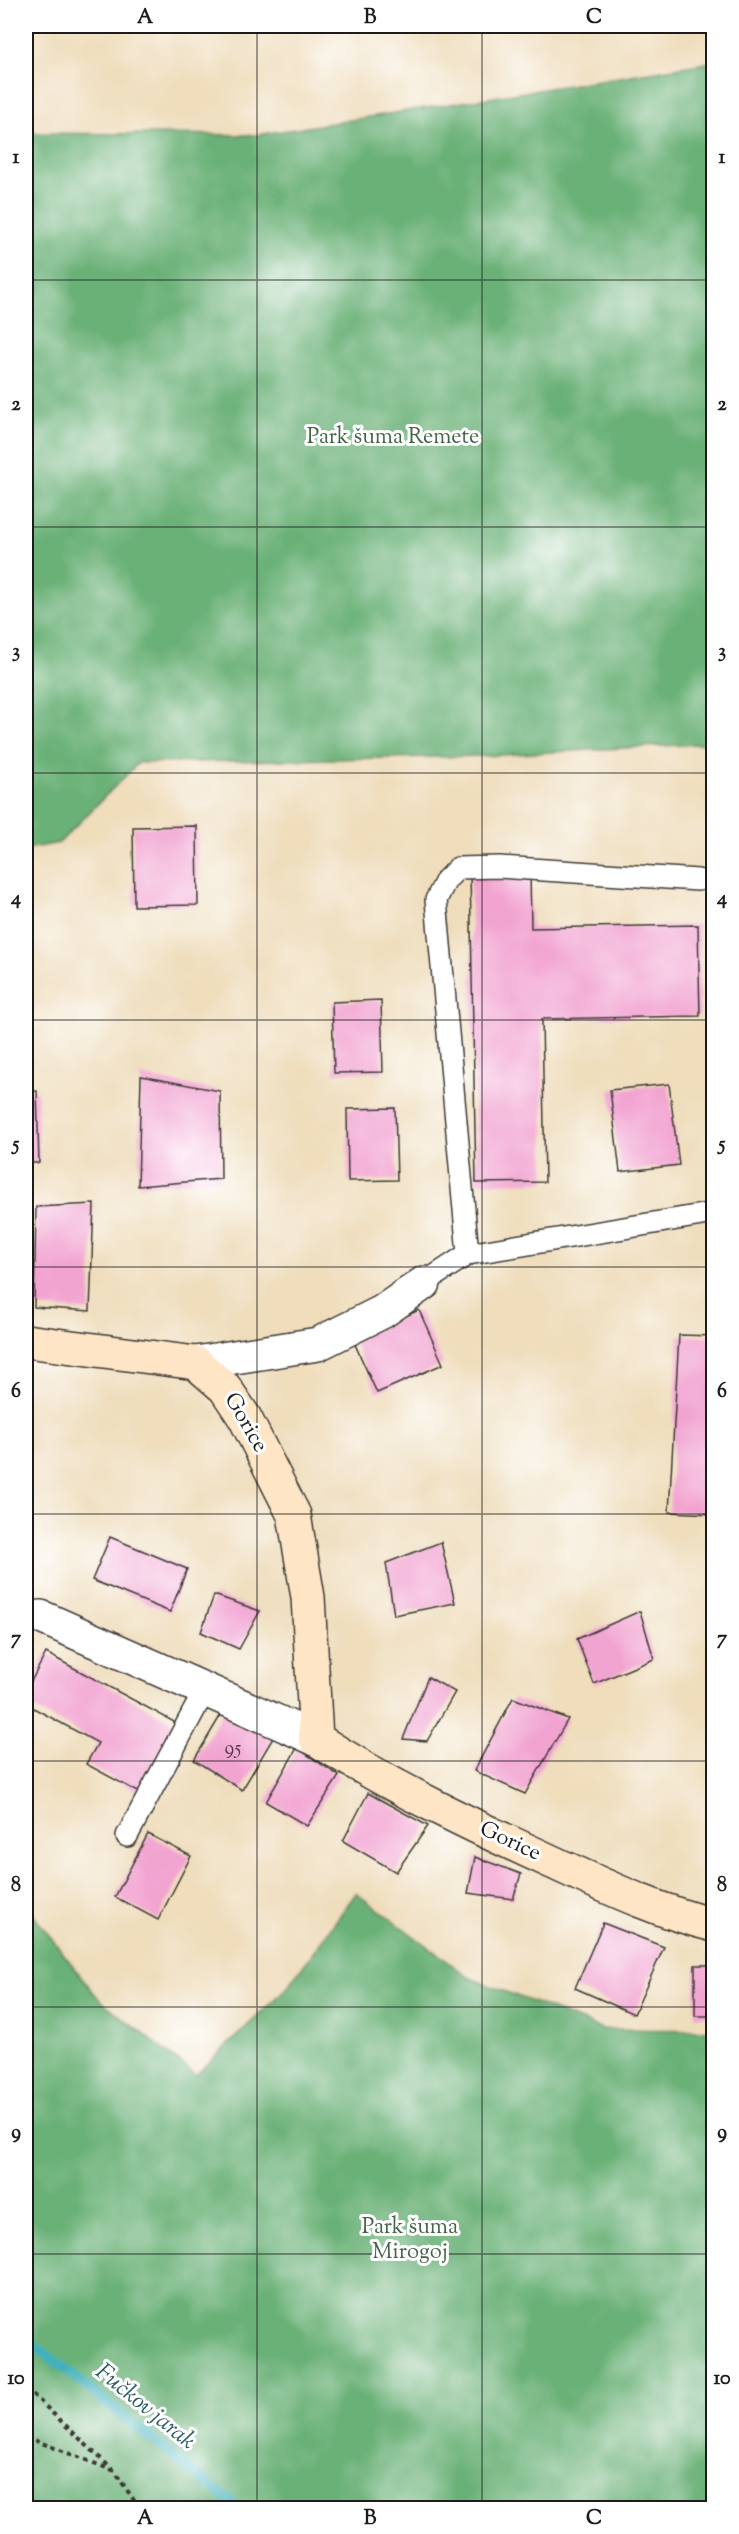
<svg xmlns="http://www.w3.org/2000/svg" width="739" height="2534" viewBox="0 0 739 2534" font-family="'Sorts Mill Goudy',serif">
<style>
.forest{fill:#6ab177;stroke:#43664a;stroke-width:1.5}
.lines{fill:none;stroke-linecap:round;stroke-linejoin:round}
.stream{stroke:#42b1bb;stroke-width:10}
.building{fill:#f2a4d1}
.lane-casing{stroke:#3c3934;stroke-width:24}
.street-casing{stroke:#3c3934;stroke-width:36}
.secondary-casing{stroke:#3c3934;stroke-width:36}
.path{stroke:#3c3934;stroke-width:4;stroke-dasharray:4.5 4.5;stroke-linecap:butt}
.lane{stroke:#fff;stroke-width:21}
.street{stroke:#fff;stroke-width:33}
.secondary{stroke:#fde5c5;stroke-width:33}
.grid{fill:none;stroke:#1c1c1c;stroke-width:1.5;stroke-opacity:0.55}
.labels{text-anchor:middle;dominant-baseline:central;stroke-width:6;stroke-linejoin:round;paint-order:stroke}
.number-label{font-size:20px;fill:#523e49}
.park-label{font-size:22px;fill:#456348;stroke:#fff}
.street-label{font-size:22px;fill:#1c1c1c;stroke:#fff}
.water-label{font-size:24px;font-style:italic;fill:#2d5f64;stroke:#fff}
.neatline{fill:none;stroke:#1c1c1c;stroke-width:2}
.grid-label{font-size:20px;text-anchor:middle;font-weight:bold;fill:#1c1c1c}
</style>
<rect width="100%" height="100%" fill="#fff"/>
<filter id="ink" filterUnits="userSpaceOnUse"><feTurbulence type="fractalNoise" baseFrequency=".0167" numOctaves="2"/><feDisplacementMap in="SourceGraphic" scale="12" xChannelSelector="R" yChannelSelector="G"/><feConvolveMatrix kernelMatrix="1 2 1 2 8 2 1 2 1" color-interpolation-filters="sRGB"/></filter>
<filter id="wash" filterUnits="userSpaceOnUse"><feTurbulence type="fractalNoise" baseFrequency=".008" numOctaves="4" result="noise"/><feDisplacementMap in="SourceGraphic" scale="24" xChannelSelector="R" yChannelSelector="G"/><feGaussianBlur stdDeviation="1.35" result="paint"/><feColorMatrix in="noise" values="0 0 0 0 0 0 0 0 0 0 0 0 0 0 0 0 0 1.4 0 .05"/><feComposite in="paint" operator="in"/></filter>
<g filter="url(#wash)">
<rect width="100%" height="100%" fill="#efddbc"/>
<g class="forest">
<path d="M713 62V743L484 756 138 763 59 843 26 849V133L257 135Z"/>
<path d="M356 1893 470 1978 602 2029 713 2030V2508H26V1906L99 1999 196 2075 288 1987Z"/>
</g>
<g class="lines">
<path class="stream" d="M26 2338 238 2508"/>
</g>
<g id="blocks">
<g class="building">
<path d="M197 826 198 905 134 906 133 827Z"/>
<path d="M530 871 531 928 698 925 700 1016 542 1019 545 1182 476 1183 470 872Z"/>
<path d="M381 1000 383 1072 334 1073 332 1002Z"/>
<path d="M141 1076 220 1091 221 1179 138 1186Z"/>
<path d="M669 1084 679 1165 620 1172 610 1090Z"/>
<path d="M26 1091H37L39 1163H26Z"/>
<path d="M395 1108 397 1180 348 1181 347 1109Z"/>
<path d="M94 1204 90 1311 34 1307 36 1207Z"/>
<path d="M419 1310 443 1364 377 1393 353 1340Z"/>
<path d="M679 1335 714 1336 713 1514 669 1512Z"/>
<path d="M110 1537 187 1569 170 1612 92 1580Z"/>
<path d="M441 1542 455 1603 394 1615 386 1563Z"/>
<path d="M214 1595 260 1611 239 1649 201 1632Z"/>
<path d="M640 1611 654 1659 594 1684 577 1639Z"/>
<path d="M46 1653 178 1724 140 1793 86 1764 98 1743 26 1704V1691Z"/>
<path d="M428 1677 455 1692 427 1741 403 1739Z"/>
<path d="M513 1698 568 1719 525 1794 474 1771Z"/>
<path d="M225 1708 273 1738 242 1790 194 1760Z"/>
<path d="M297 1748 339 1776 307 1826 266 1802Z"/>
<path d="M368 1793 428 1826 396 1872 343 1841Z"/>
<path d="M148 1834 191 1856 158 1920 115 1897Z"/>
<path d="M475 1857 521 1874 513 1899 468 1893Z"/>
<path d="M603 1923 664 1947 634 2014 575 1988Z"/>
<rect x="695" y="1965" width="19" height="51"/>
</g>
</g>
</g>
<g filter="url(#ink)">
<use href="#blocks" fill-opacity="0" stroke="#3c3934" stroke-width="1.5"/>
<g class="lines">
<g class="lane-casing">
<g id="lane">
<path d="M468 1254 436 900 446 880 458 868 499 867 698 880"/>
<path d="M424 1283 468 1254 714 1213"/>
<path d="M127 1836 205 1690"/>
</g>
</g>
<g class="street-casing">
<g id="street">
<path d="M196 1363 318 1344 382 1312 424 1283"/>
<path d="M41 1617 316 1739"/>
</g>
</g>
<g class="secondary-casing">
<path id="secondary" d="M26 1341 196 1363 225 1388 245 1418 294 1515 308 1597 316 1739C391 1787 471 1825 552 1862 605 1886 657 1911 714 1925"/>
</g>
<g class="path">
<path d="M26 2388 115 2472 139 2508"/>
<path d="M26 2437 112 2470"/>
</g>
<use href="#lane" class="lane"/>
<use href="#street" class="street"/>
<use href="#secondary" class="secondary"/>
</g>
</g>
<path class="grid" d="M257 26V2508M482 26V2508M26 280H714M26 527H714M26 773H714M26 1020H714M26 1267H714M26 1514H714M26 1761H714M26 2007H714M26 2254H714"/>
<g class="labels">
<g class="number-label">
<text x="233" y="1749">95</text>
</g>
<g class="park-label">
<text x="393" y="438">Park šuma Remete</text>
<text x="410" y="2228">Park šuma<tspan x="410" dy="25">Mirogoj</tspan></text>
</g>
<g class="street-label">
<text transform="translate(245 1423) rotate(60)">Gorice</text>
<text transform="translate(510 1842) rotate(25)">Gorice</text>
</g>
<g class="water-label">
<text transform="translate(145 2407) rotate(39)">Fučkov jarak</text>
</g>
</g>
<rect width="739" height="2534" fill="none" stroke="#fff" stroke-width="66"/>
<rect x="33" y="33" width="673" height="2468" class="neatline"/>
<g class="grid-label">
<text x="145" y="23">A</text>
<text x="370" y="23">B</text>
<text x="594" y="23">C</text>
<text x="16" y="163">1</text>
<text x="722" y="163">1</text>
<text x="16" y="410">2</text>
<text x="722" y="410">2</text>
<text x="16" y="657">3</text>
<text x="722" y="657">3</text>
<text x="16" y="904">4</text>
<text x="722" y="904">4</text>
<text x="16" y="1150">5</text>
<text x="722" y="1150">5</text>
<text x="16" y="1397">6</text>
<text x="722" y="1397">6</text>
<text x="16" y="1644">7</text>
<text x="722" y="1644">7</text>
<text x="16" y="1891">8</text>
<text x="722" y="1891">8</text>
<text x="16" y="2138">9</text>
<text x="722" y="2138">9</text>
<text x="16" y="2384">10</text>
<text x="722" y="2384">10</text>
<text x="145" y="2524">A</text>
<text x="370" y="2524">B</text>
<text x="594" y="2524">C</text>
</g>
</svg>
